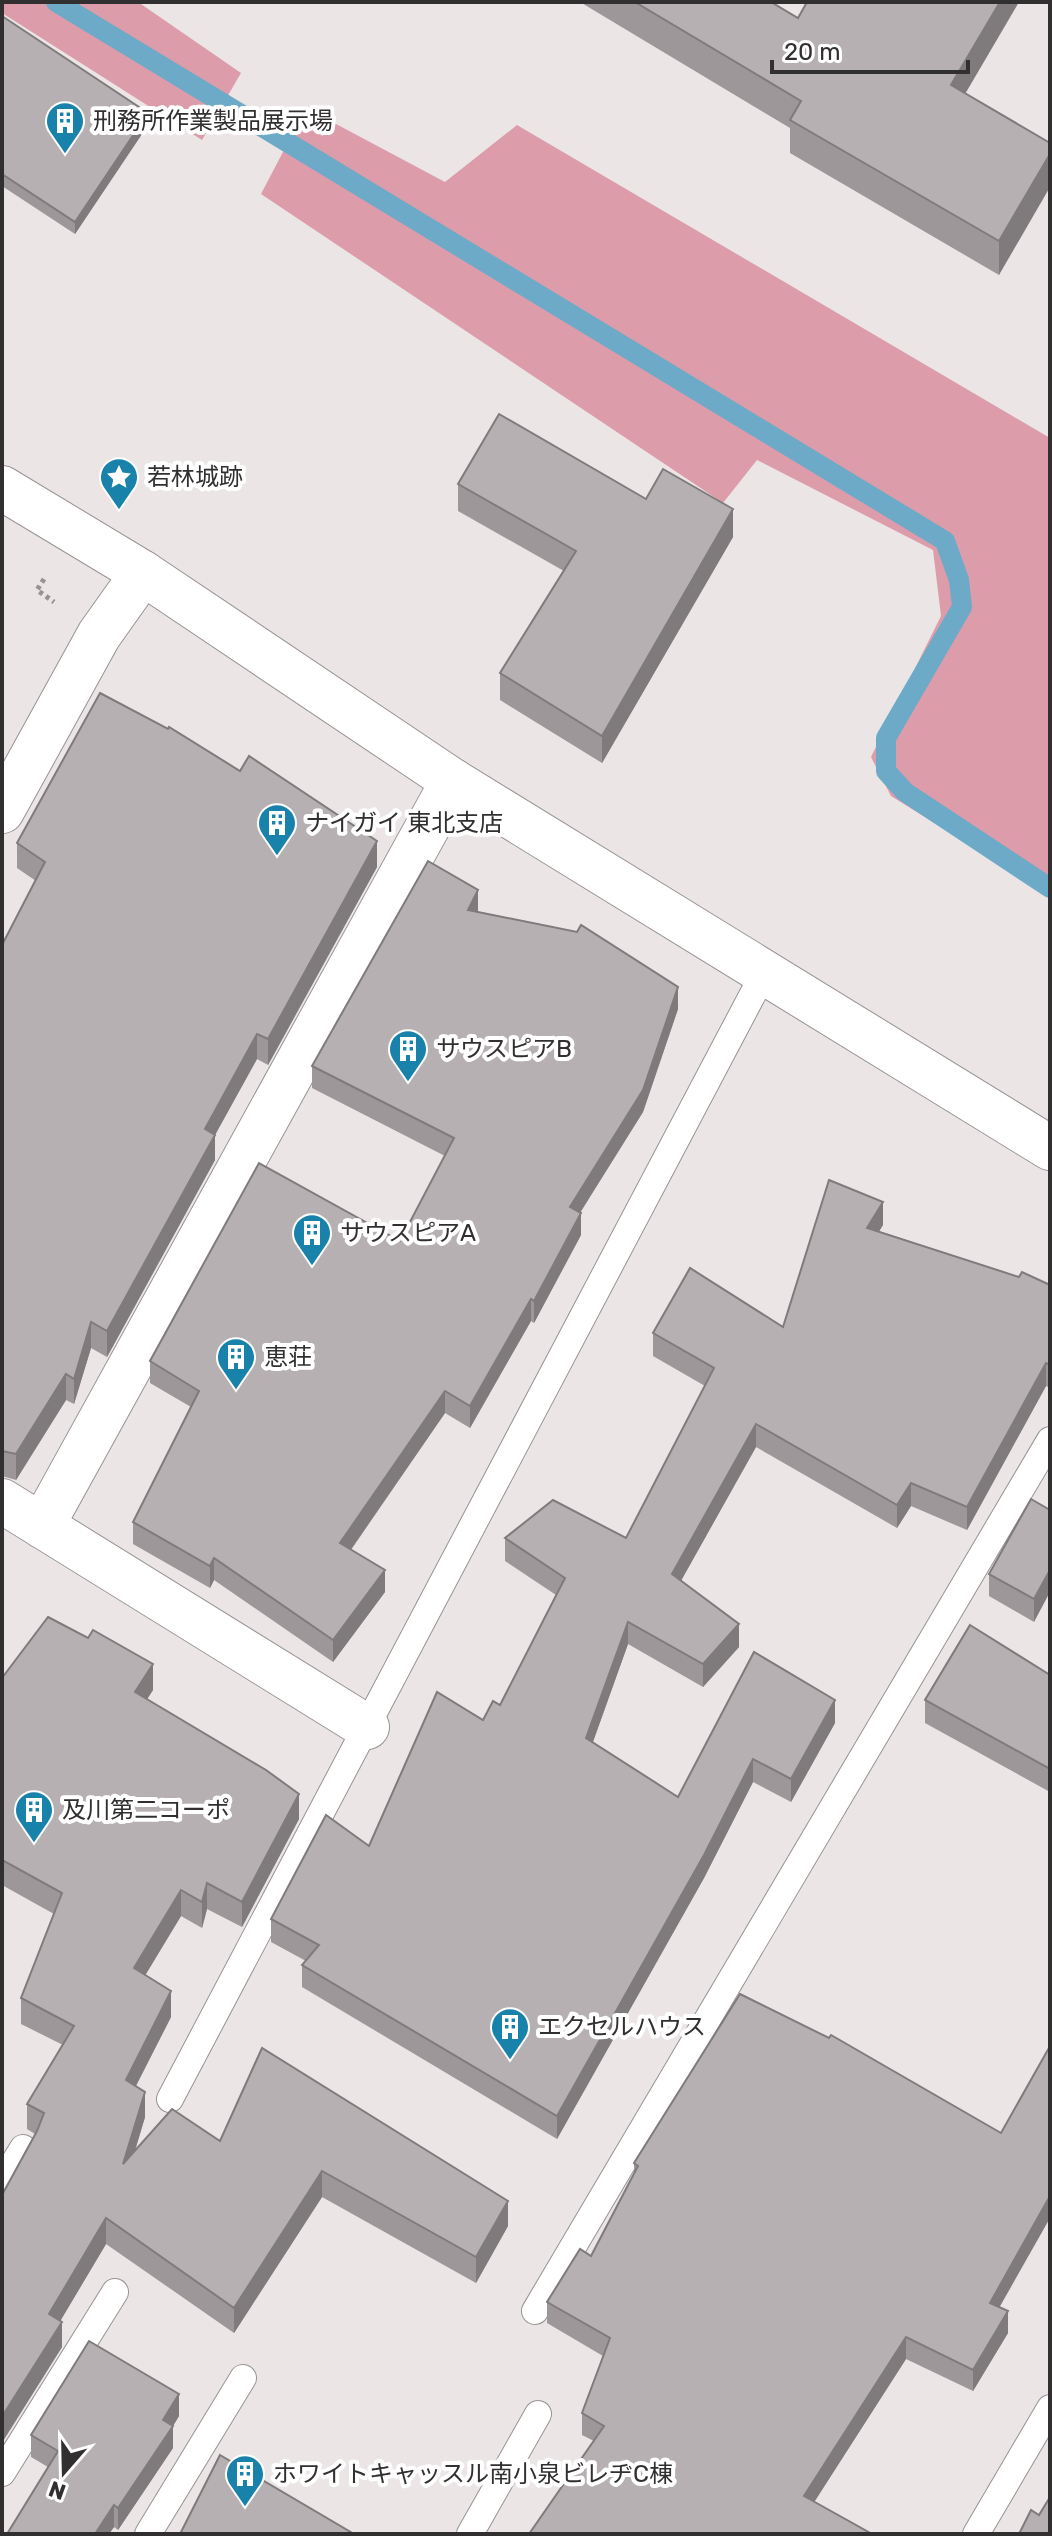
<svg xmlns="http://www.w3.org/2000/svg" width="1052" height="2536" viewBox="0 0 1052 2536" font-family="Rubik,'Noto Sans JP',sans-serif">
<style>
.forest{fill:#dc9caa}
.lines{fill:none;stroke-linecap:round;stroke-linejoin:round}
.stream{stroke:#6caac8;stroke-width:20}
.lane-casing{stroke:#989293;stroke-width:28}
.street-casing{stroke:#989293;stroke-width:46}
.secondary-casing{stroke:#989293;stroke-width:46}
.path{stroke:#979393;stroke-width:5;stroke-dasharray:4 4;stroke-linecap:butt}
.lane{stroke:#fff;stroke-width:26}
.street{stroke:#fff;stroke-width:44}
.secondary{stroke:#fff;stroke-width:44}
.wall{fill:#9d9799}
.shaded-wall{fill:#7f7b7d}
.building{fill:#b6b0b2;stroke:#7f7b7d;stroke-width:2}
.labels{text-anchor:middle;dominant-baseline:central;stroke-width:8;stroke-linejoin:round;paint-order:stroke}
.poi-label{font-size:24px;fill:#312f2f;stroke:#fff;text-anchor:start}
</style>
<rect width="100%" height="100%" fill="#ebe5e6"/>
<g class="forest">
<path d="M2 2H138L241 73 202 140 2 13Z"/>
<path d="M306 108 445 182 517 125 1050 438V895L891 796 871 757 941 616 933 550 757 460 723 503 261 194Z"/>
</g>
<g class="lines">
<path class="stream" d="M56 2 945 541 959 580 962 607 886 738V771L905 792 1050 888"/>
<g class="lane-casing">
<g id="lane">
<path d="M170 2099 764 973"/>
<path d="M2 2182 23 2148"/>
<path d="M535 2311 1050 1440"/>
<path d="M2 2473 115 2292"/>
<path d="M148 2534 243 2378"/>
<path d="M470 2534 538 2414"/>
<path d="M976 2534 1050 2408"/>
</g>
</g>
<g class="street-casing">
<g id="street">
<path d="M2 1501 367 1727"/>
<path d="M42 1526 453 781"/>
</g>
</g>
<g class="secondary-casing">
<g id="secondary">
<path d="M2 488 143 573 453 781 1050 1148"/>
<path d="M2 811 99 635 143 573"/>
</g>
</g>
<path class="path" d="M44 579 37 590 54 602"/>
<use href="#lane" class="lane"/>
<use href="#street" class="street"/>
<use href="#secondary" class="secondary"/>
</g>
<g class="wall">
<path d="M580 2H771L798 18 965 94 1050 143 999 275 790 153V128Z"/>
<path d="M2 16 148 125 75 234 2 186Z"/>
<path d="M458 484 646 499 733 537 602 763 500 700V673L564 571 458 511Z"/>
<path d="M17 843 377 867 268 1065 257 1059 215 1135V1160L107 1357 91 1348 74 1404 66 1400 16 1480 2 1476V945L36 881 17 868Z"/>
<path d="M477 912 678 1009 643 1112 580 1212 581 1235 534 1323 531 1321 470 1428 445 1413 351 1550 385 1592 333 1662 214 1580 210 1588 133 1544V1522L191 1407 150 1383V1361L400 1241 445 1156 312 1088V1066Z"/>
<path d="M883 1225 879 1231 1019 1277 1050 1285V1388L1046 1386 967 1530 911 1506 897 1528 756 1447 681 1580 739 1647 703 1687 628 1644 593 1742 678 1797 754 1652 835 1723 791 1802 753 1782 704 1878 557 2139 302 1987V1965L306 1961 271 1942V1919L369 1846 483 1720 500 1705 556 1595 505 1561V1538H626L705 1386 653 1356V1333L783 1327Z"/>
<path d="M1050 1510 1034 1622 989 1596V1574Z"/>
<path d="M1050 1675V1792L925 1723V1700Z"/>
<path d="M2 1678 153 1690 147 1699 299 1819 242 1927 207 1909 202 1928 181 1916 145 1975 171 2017 136 2086 145 2117 135 2151 220 2141 508 2226 476 2283 322 2197 234 2333 106 2244 60 2321 62 2347 3 2441 2 2440V2195L35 2134 27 2129V2104L63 2045 21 2024V1998L54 1914 2 1885Z"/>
<path d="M634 2163 1000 2308 1008 2333 973 2391 906 2359 814 2502 594 2441 582 2435V2413L603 2356 547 2323V2302L591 2256 634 2174Z"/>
<path d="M179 2416 173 2426V2448L118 2530 114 2527 109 2534H7L48 2467 31 2457V2435Z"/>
</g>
<g class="shaded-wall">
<path d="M1000 2H1019L951 118V85Z"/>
<path d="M148 113V125L75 234V222Z"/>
<path d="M1050 154V187L999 275V241Z"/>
<path d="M733 509V537L602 763V736Z"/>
<path d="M377 841V867L268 1065V1039Z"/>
<path d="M478 890V912L468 910Z"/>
<path d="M678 987V1009L643 1112 570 1229V1207Z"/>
<path d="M257 1034V1059L215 1135V1160L107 1357V1331L205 1129Z"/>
<path d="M883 1202V1225L867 1251V1228Z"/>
<path d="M581 1213V1235L534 1323V1301Z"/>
<path d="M531 1299V1321L470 1428V1406Z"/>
<path d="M91 1322V1348L74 1404V1379Z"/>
<path d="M1046 1363V1386L967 1530V1507Z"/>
<path d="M66 1374V1400L16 1480V1454Z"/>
<path d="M445 1391V1413L340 1565V1543Z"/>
<path d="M756 1424V1447L672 1597V1574Z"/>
<path d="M911 1483V1506L897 1528V1505Z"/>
<path d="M214 1558V1580L210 1588V1566Z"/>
<path d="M385 1570V1592L333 1662V1640Z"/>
<path d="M1050 1570V1592L1034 1622V1599Z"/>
<path d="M628 1622V1644L586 1761V1738Z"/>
<path d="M739 1624V1647L703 1687V1664Z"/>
<path d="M153 1664V1690L135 1718V1692Z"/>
<path d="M835 1700V1723L791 1802V1779Z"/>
<path d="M753 1759V1782L704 1878 557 2139V2116Z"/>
<path d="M299 1794V1819L242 1927V1902Z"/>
<path d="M207 1883V1909L202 1928V1902Z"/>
<path d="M181 1890V1916L134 1994V1968Z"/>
<path d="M171 1991V2017L126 2105V2080Z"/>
<path d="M145 2092V2117L123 2190V2164Z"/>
<path d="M322 2171V2197L234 2333V2308Z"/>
<path d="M1050 2196V2218L990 2324V2303Z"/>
<path d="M508 2201V2226L476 2283V2257Z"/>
<path d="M106 2218V2244L49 2340V2314Z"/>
<path d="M1008 2311V2333L973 2391V2370Z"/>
<path d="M62 2322V2347L3 2441V2415Z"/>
<path d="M906 2337V2359L804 2518V2496Z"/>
<path d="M179 2394V2416L173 2426V2448L118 2530V2508L163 2420Z"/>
<path d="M114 2505V2527L109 2534H95Z"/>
</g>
<g class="building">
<path d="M635 2H771L798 18 807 2H1000L951 85 1050 143V154L999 241 790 120 801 101Z"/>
<path d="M2 16 148 113 75 222 2 174Z"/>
<path d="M499 414 646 499 663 469 733 509 602 736 500 673 576 551 458 484Z"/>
<path d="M100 693 168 729 169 727 240 771 249 756 377 841 268 1039 257 1034 205 1129 215 1135 107 1331 91 1322 74 1379 66 1374 16 1454 2 1451V945L45 862 17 843Z"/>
<path d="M428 861 478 890 468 910 577 932 581 925 678 987 643 1090 570 1207 581 1213 534 1301 531 1299 470 1406 445 1391 340 1543 385 1570 333 1640 214 1558 210 1566 133 1522 199 1391 150 1361 259 1163 400 1241 454 1138 312 1066Z"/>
<path d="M829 1180 883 1202 867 1228 1019 1277 1022 1272 1050 1285V1365L1046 1363 967 1507 911 1483 897 1505 756 1424 672 1574 739 1624 703 1664 628 1622 586 1738 678 1797 754 1652 835 1700 791 1779 753 1759 704 1855 557 2116 302 1965 319 1945 271 1919 326 1815 369 1846 437 1692 483 1720 493 1701 500 1705 565 1578 505 1538 553 1500 626 1538 714 1368 653 1333 690 1268 783 1327Z"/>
<path d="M1031 1499 1050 1510V1570L1034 1599 989 1574Z"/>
<path d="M48 1617 88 1638 93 1630 153 1664 135 1692 266 1770 299 1794 242 1902 207 1883 202 1902 181 1890 134 1968 171 1991 126 2080 145 2092 123 2164 172 2109 220 2141 262 2048 508 2201 476 2257 322 2171 234 2308 106 2218 49 2314 62 2322 3 2415H2V2195L37 2131 44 2113 27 2104 74 2026 21 1998 62 1893 2 1860V1678Z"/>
<path d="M970 1625 1050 1675V1769L925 1700Z"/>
<path d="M740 1994 829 2038 831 2035 1001 2133 1050 2046V2196L990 2303 1008 2311 973 2370 906 2337 804 2496 872 2534H529L604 2426 582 2413 610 2338 547 2302 580 2249 591 2256 638 2166 634 2163Z"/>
<path d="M89 2341 179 2394 163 2420 173 2426 118 2508 114 2505 95 2534H7L58 2451 31 2435Z"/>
<path d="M220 2455 354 2534H180Z"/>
<path d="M1050 2497V2534H1019L1031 2510 1039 2515Z"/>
</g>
<defs>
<g id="building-pin" transform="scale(2)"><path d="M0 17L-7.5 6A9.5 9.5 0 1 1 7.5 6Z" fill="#1882ab" stroke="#fff"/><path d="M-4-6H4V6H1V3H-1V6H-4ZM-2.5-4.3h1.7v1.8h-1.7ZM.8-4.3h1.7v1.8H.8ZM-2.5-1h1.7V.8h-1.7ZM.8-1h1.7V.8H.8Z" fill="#fff"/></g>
<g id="sight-pin" transform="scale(2)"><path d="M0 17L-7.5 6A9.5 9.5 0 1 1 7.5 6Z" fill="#1882ab" stroke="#fff"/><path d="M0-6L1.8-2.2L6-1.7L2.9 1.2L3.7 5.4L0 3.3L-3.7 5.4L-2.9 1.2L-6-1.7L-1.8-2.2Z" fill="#fff"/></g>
</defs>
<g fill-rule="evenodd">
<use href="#building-pin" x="65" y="121"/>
<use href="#sight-pin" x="119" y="477"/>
<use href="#building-pin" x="277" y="823"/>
<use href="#building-pin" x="408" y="1049"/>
<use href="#building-pin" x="312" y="1233"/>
<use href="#building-pin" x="236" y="1357"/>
<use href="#building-pin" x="34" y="1810"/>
<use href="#building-pin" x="510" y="2027"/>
<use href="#building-pin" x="245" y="2474"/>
</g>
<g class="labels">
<g class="poi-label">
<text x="93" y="121">刑務所作業製品展示場</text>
<text x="147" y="477">若林城跡</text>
<text x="305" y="823">ナイガイ 東北支店</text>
<text x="436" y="1049">サウスピアB</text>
<text x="340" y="1233">サウスピアA</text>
<text x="264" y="1357">恵荘</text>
<text x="62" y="1810">及川第二コーポ</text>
<text x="538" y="2027">エクセルハウス</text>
<text x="273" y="2474">ホワイトキャッスル南小泉ビレヂC棟</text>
</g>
</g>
<rect width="1052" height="2536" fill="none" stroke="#312f2f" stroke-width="8"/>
<g transform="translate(64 2472) rotate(200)" stroke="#ffffff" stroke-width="6" paint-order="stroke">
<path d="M0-6L14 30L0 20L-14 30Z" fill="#312f2f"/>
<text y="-12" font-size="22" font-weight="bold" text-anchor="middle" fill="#312f2f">N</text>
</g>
<path d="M772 60v12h196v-12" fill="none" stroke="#312f2f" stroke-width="4"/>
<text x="784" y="60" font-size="24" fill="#312f2f" stroke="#ffffff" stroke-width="6" paint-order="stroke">20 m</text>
</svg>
